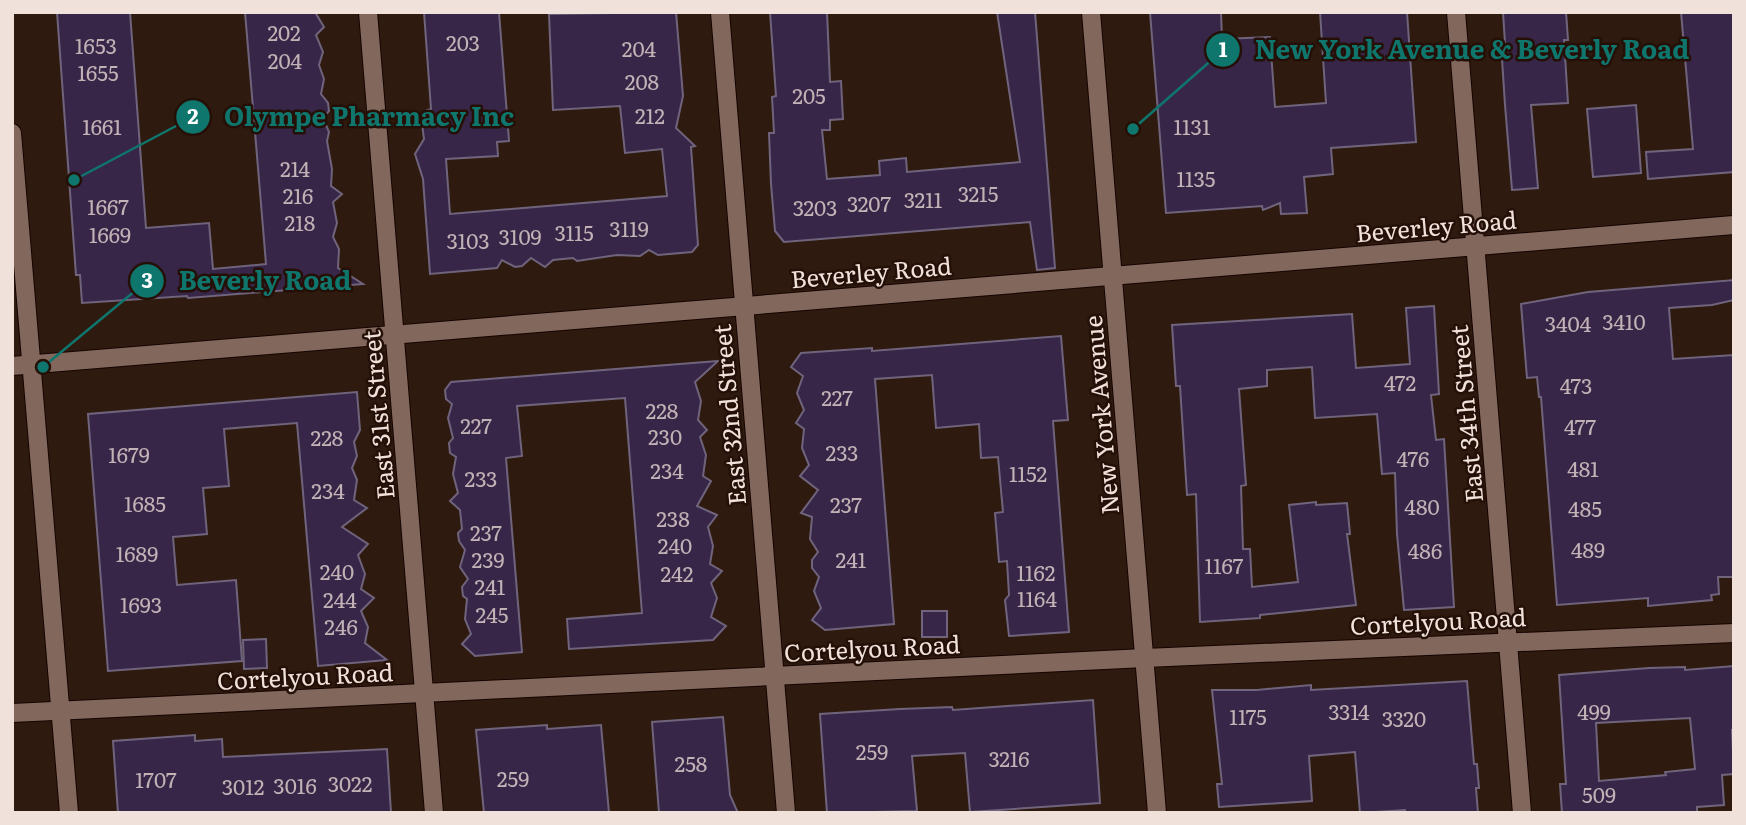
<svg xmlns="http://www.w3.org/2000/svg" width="1746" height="825" viewBox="0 0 1746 825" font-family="Literata,serif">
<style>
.building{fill:#372648;stroke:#6f647c;stroke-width:2;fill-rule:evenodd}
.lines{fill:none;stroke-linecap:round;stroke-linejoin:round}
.minor-casing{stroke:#160400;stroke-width:20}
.secondary-casing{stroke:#160400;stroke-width:20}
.minor{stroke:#82685c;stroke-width:18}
.secondary{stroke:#82685c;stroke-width:18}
.labels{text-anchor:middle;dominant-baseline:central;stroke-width:5;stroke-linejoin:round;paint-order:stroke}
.number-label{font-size:21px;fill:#c2b2b6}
.street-label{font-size:24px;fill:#f0e1da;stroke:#251007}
.leader{fill:none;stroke:#0f766e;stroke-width:2.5}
.callout-dot{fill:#0f766e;stroke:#251007;stroke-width:2.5}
.mark-label{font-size:21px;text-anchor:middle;font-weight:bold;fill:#fff}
.callout-label{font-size:26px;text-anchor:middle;font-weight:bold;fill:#0f766e;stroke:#251007;stroke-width:5;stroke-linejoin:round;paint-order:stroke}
</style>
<rect width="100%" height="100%" fill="#2f1a10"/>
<g class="building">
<path d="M57 12H130L146 228 209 223 213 269 266 264 245 12H315L324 27 316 35 323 52 319 65 324 79 321 94 328 103 329 111 323 118 329 132 327 141 332 169 331 186 342 194 333 202 337 223 333 237 339 249 338 268 363 284 188 298 187 296 82 303 80 275H76Z"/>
<path d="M424 12H499L509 141 497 142 498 156 446 159 450 214 667 196 662 149 625 153 620 106 553 110 549 14 676 12 683 96 676 128 695 146 691 147 698 245 692 252 658 255 649 250 640 256 617 255 577 261 573 258 553 260 545 267 531 258 522 266 515 267 502 260 497 268 430 274 423 179 415 154 424 139 422 124 427 118V110L431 109Z"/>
<path d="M770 12H827L830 82 841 81 843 119 830 120V130H822L827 179 880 175 879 161 906 158 907 172 1020 162 997 12H1035L1055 268 1037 270 1030 222 784 242 775 231 771 184 769 133H774L772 97 776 96Z"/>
<path d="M1150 12H1221L1222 39 1270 37 1275 107 1326 103 1320 12H1407L1416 142 1331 148 1333 174 1304 177 1307 213 1281 214 1280 203 1263 210 1262 206 1166 213Z"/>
<path d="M1503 12H1566L1568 40H1564L1568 103 1531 105 1538 188 1512 190 1505 105 1502 59H1506Z"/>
<path d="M1681 12H1734V172L1648 179 1646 152 1693 149Z"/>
<path d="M1636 105 1641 173 1593 177 1587 109Z"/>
<path d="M1734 280V300L1712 305 1669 308 1673 359 1734 355V577H1718L1719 594 1711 595 1712 600 1648 606V598L1557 605 1541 397H1539L1537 377 1527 378 1521 304 1588 292Z"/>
<path d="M1434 306 1439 394 1431 395 1436 440 1444 439 1454 607 1404 610 1397 534 1395 473 1382 474 1377 414 1315 418 1312 367 1267 370V386L1239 389 1246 485 1241 486 1243 549H1250L1252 587 1298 582 1289 505 1316 502V505L1347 503 1350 534H1347L1356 605 1260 615V618L1200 622 1196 494 1187 495 1180 386H1176L1172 325 1352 314 1356 368 1410 364 1406 308Z"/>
<path d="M1061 336 1068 420 1053 421 1069 632 1009 636 1005 600 1009 595 1007 561 999 562 995 513 1003 512 998 457 981 458 979 424 936 428 932 375 875 379 894 624 825 630 812 620 821 608 814 591 819 577 812 568V560L818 552 810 539 812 517 801 513 818 490 800 476 809 465 802 448 804 429 796 423 804 410 797 393 803 376 791 367 801 353 872 348V351Z"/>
<path d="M718 361 695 382 701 401 698 420 707 430 700 437 706 455 703 476 711 481 697 506 717 515 708 527 713 546 710 564 722 571 711 583 717 598 711 617 726 626 713 640 569 649 567 619 642 613 625 398 517 406 522 456 506 458 522 652 475 656 462 644 471 634 465 619 467 599 463 596 462 587 468 579 460 567 465 550 459 541 458 533 462 529 460 510 450 501 458 493 453 474 456 457 450 453 449 443 453 438 448 418 452 404 446 399 445 390 451 382Z"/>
<path d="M357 392 360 430 354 442 357 456 352 468 357 480 354 500 367 508 342 527 368 544 358 555 365 574 361 589 374 598 361 611 368 627 365 643 387 660 318 666 297 423 224 429 229 486 203 488 207 534 173 537 177 585 236 580 242 661 108 671 88 414Z"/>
<rect x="922" y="611" width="25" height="26"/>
<path d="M266 639 267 668 244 669 243 640Z"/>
<path d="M1734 666V730H1732L1734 774 1722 775 1724 805 1697 807V813H1562L1560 784H1566L1559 675 1649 668 1685 667V670ZM1690 718 1695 769 1665 772 1666 775 1599 781 1596 723Z"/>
<path d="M1467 681 1474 764H1477L1479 788H1476L1478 813H1405V810L1360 813 1355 752 1309 756 1312 801 1219 807 1217 784H1222L1212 690H1257L1311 685V690Z"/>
<path d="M1093 700 1100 803 970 812 965 753 912 756 917 811 827 813 820 714 900 709 952 707 953 710Z"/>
<path d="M723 717 730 795 738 813H659L652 722Z"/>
<path d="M547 725V729L601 725 609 813H484L476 730Z"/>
<path d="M195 735V741L222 739 223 757 387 749 391 813H118L113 741Z"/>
</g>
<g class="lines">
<g class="minor-casing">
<g id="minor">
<path d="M368 12 434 813"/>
<path d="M720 12 786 813"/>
<path d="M1091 12 1157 813"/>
<path d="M1456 12 1522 813"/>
<path d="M12 366 1734 225"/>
<path d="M12 713 1145 658 1734 633"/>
</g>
</g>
<g class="secondary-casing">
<path id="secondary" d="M12 133 69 813"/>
</g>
<use href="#minor" class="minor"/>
<use href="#secondary" class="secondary"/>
</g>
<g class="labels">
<g class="number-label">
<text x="284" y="31">202</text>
<text x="463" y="41">203</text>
<text x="96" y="44">1653</text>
<text x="639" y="47">204</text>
<text x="285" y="59">204</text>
<text x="98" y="71">1655</text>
<text x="642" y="80">208</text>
<text x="809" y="94">205</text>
<text x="650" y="114">212</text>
<text x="102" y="125">1661</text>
<text x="1192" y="125">1131</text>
<text x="295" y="167">214</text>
<text x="1196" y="177">1135</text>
<text x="978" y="192">3215</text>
<text x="298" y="194">216</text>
<text x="923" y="198">3211</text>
<text x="869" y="202">3207</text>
<text x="108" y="205">1667</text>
<text x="815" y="206">3203</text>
<text x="300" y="221">218</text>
<text x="629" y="227">3119</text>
<text x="574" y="231">3115</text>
<text x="110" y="233">1669</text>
<text x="520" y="235">3109</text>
<text x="468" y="239">3103</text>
<text x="1624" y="320">3410</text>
<text x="1568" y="322">3404</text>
<text x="1400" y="381">472</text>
<text x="1576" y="384">473</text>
<text x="837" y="396">227</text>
<text x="662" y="409">228</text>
<text x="476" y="424">227</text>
<text x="1580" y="425">477</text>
<text x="665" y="435">230</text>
<text x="327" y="436">228</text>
<text x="842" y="451">233</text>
<text x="129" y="453">1679</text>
<text x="1413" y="457">476</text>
<text x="1583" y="467">481</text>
<text x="667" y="469">234</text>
<text x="1028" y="472">1152</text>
<text x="481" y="477">233</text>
<text x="328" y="489">234</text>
<text x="145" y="502">1685</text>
<text x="846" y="503">237</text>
<text x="1422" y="505">480</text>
<text x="1585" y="507">485</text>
<text x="673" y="517">238</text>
<text x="486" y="531">237</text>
<text x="675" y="544">240</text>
<text x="1588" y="548">489</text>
<text x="1425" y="549">486</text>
<text x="137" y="552">1689</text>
<text x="488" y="558">239</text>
<text x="851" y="558">241</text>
<text x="1224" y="564">1167</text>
<text x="337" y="570">240</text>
<text x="1036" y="571">1162</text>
<text x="677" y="572">242</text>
<text x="490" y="585">241</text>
<text x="1037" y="597">1164</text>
<text x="340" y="598">244</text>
<text x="141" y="603">1693</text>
<text x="492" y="613">245</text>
<text x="341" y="625">246</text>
<text x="1349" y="710">3314</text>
<text x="1594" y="710">499</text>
<text x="1248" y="715">1175</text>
<text x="1404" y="717">3320</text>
<text x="872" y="750">259</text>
<text x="1009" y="757">3216</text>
<text x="691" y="762">258</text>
<text x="513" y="777">259</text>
<text x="156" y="778">1707</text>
<text x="350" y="782">3022</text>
<text x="295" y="784">3016</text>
<text x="243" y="785">3012</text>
<text x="1599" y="793">509</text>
</g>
<g class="street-label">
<text transform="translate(1436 225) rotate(-5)">Beverley Road</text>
<text transform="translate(871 271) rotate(-5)">Beverley Road</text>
<text transform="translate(1465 414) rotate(-95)">East 34th Street</text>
<text transform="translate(377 415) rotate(-95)">East 31st Street</text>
<text transform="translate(728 415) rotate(-95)">East 32nd Street</text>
<text transform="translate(1100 415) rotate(-95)">New York Avenue</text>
<text transform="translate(1438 620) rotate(-3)">Cortelyou Road</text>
<text transform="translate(872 647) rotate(-3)">Cortelyou Road</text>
<text transform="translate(305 675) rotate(-3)">Cortelyou Road</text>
</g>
</g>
<path class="leader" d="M1133 129L1223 50M74 180L193 117M43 367L147 281"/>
<g class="callout-dot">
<circle cx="1133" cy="129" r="7"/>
<circle cx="74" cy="180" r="7"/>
<circle cx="43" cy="367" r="7"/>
<circle cx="1223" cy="50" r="18"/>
<circle cx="193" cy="117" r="18"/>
<circle cx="147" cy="281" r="18"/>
</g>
<g class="mark-label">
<text x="1223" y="57">1</text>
<text x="193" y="124">2</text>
<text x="147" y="288">3</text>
</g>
<g class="callout-label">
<text x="1472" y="59">New York Avenue &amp; Beverly Road</text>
<text x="369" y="126">Olympe Pharmacy Inc</text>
<text x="265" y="290">Beverly Road</text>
</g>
<rect width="1746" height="825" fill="none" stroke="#f0e1da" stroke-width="28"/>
</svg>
